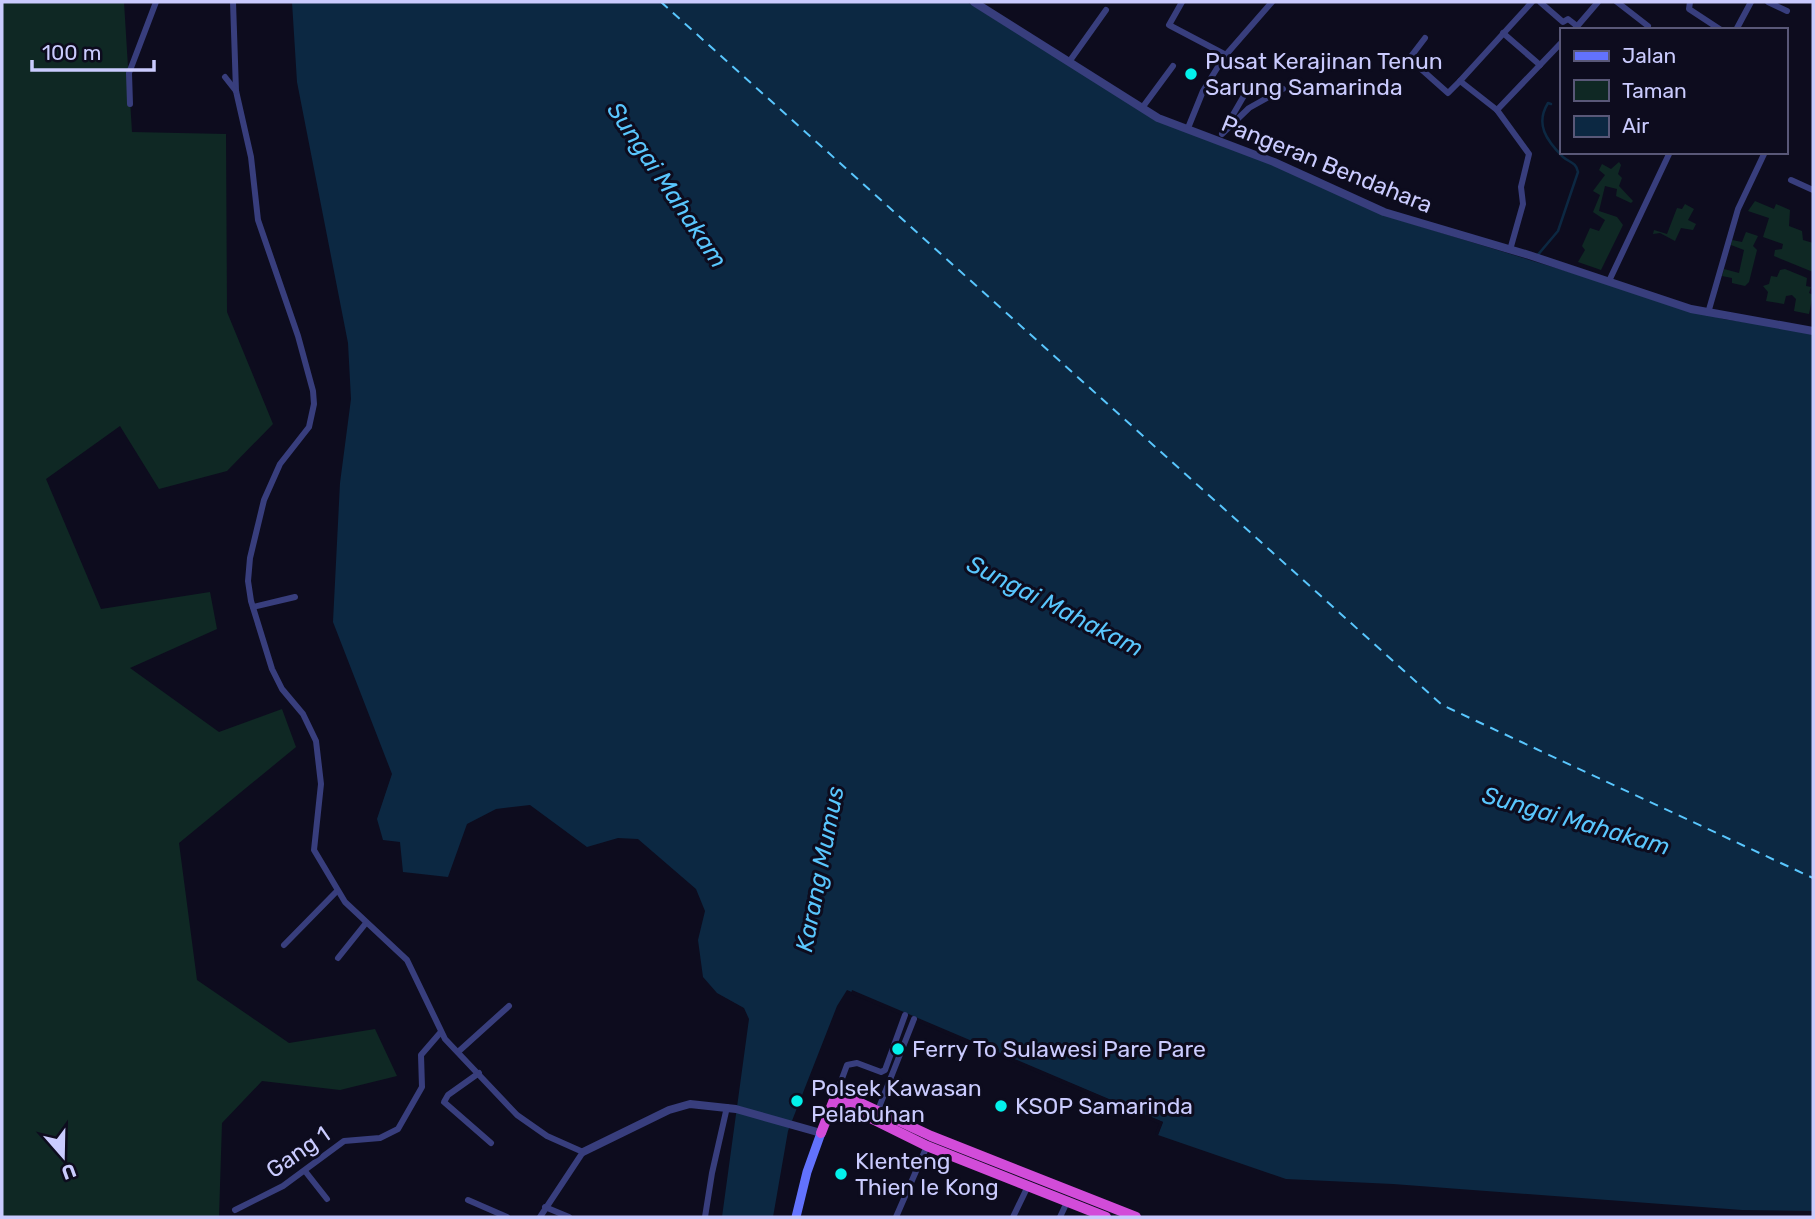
<svg xmlns="http://www.w3.org/2000/svg" width="1815" height="1219" viewBox="0 0 1815 1219" font-family="Rubik,sans-serif">
<style>
.green{fill:#0f2824}
.water{fill:#0c2842}
.pier{fill:#0d0c1e}
.lines{fill:none;stroke-linecap:round;stroke-linejoin:round}
.stream{stroke:#0c2842;stroke-width:2.5}
.ferry{stroke:#59c6fd;stroke-width:2;stroke-dasharray:9 7;stroke-linecap:butt}
.minor{stroke:#383e7d;stroke-width:6}
.tertiary{stroke:#383e7d;stroke-width:8}
.secondary{stroke:#6272fd;stroke-width:9}
.trunk{stroke:#d24cd9;stroke-width:10}
.poi-dot{fill:#03f1eb;stroke:#0d0c1e;stroke-width:2.5}
.labels{text-anchor:middle;dominant-baseline:central;stroke-width:6;stroke-linejoin:round;paint-order:stroke}
.poi-label{font-size:23px;fill:#cacbfe;stroke:#0d0c1e;text-anchor:start}
.street-label{font-size:23px;fill:#cacbfe;stroke:#0d0c1e}
.water-label{font-size:24px;font-style:italic;fill:#59c6fd;stroke:#0d0c1e}
</style>
<rect width="100%" height="100%" fill="#0d0c1e"/>
<g class="green">
<path d="M2 2H124L132 132 226 134 227 312 273 424 227 471 159 489 120 426 46 479 101 609 210 592 217 629 130 668 219 732 282 709 296 747 179 843 197 980 289 1043 375 1029 397 1076 340 1090 262 1081 222 1123 219 1217H2Z"/>
<path d="M1619 162 1621 165 1618 174 1622 178 1619 186 1633 201 1631 203 1616 196 1617 189 1605 186 1599 211 1617 217 1623 225 1601 270 1578 262 1585 250 1582 246 1590 228 1599 231 1605 220 1593 212 1600 195 1593 191 1605 175 1599 170 1602 164 1611 169Z"/>
<path d="M1755 201 1774 209 1776 204 1790 210 1789 226 1802 231 1803 240 1813 243V272L1774 256 1775 250 1782 249 1783 244 1763 237 1769 218 1748 211Z"/>
<path d="M1685 204 1694 209 1688 220 1696 224 1693 230 1681 228 1675 241 1660 233 1653 234 1654 230 1667 234 1677 208 1682 209Z"/>
<path d="M1746 232 1758 236 1753 246 1757 250 1749 282 1745 286 1732 283V278L1722 276 1724 269 1739 273 1744 250 1731 245 1732 240 1742 242Z"/>
<path d="M1785 269 1807 278 1806 286 1811 287 1809 293 1813 295 1809 314 1794 311 1796 299 1792 295 1786 296 1784 304 1766 301 1768 292 1763 286 1769 284 1771 276 1777 277 1780 270Z"/>
</g>
<path class="water" d="M292 2H967L1160 121 1263 160 1383 215 1723 319 1813 332V1211L1742 1210 1393 1184 1286 1179 1158 1135 1163 1122 847 990 837 1006 788 1131 773 1217H722L749 1019 744 1008 717 993 703 977 698 940 705 911 696 889 638 839 618 838 587 847 530 805 496 809 467 824 448 877 403 872 400 842 383 840 377 819 392 774 333 622 340 483 351 399 348 343 297 82Z"/>
<path class="pier" d="M852 990 1163 1122 1158 1135 1155 1134 1159 1124 851 994Z"/>
<g class="lines">
<path class="stream" d="M1536 257 1558 231 1578 172C1576 162 1570 163 1563 157 1546 140 1535 124 1548 103L1551 104"/>
<path class="ferry" d="M661 2 1442 705 1813 878"/>
<g class="minor">
<path d="M233 2 236 91 251 157 258 220 298 336 313 391 314 404 309 427 280 464 264 500 250 558 248 581 251 601 272 669 282 689 303 714 316 741 321 784 314 850 345 902 407 960 445 1039 517 1115 547 1136 583 1152 540 1217"/>
<path d="M1182 2 1169 25 1226 55"/>
<path d="M1540 2 1563 22 1568 19 1577 26"/>
<path d="M1617 2 1648 26"/>
<path d="M1690 2 1689 9 1721 30"/>
<path d="M1768 2 1787 11"/>
<path d="M1574 30 1598 2"/>
<path d="M1736 30 1751 2"/>
<path d="M1503 33 1540 65"/>
<path d="M1425 38 1412 55V61L1448 93 1460 81"/>
<path d="M1069 62 1106 10"/>
<path d="M225 77 236 91"/>
<path d="M130 104 129 73 156 2"/>
<path d="M1142 108 1173 66"/>
<path d="M1497 110 1561 43"/>
<path d="M1227 125 1249 87"/>
<path d="M1188 128 1203 91 1224 57 1272 2"/>
<path d="M1222 134 1249 108 1283 89"/>
<path d="M1791 180 1813 190"/>
<path d="M1510 250 1523 204 1521 187 1529 154 1497 110 1460 81 1532 2"/>
<path d="M1609 281 1670 152"/>
<path d="M1708 313 1738 209 1765 152"/>
<path d="M253 607 295 597"/>
<path d="M284 945 337 891"/>
<path d="M338 958 366 923"/>
<path d="M458 1052 509 1006"/>
<path d="M479 1073 448 1095 444 1102 491 1143"/>
<path d="M837 1092 847 1065 857 1063 881 1072 885 1070 905 1015"/>
<path d="M878 1110 914 1019"/>
<path d="M305 1171 327 1199"/>
<path d="M468 1200 507 1217"/>
<path d="M545 1207 569 1217"/>
<path d="M235 1210 283 1186 344 1141 380 1138 398 1129 422 1087 421 1055 440 1033"/>
<path d="M705 1217 712 1173 727 1107"/>
<path d="M896 1217 927 1146"/>
<path d="M1013 1217 1028 1186"/>
<path d="M1060 1217 1068 1200"/>
</g>
<g class="tertiary">
<path d="M974 2 1158 118 1274 162 1384 212 1529 255 1691 309 1813 331"/>
<path d="M583 1152 669 1110 690 1104 736 1109 821 1133"/>
</g>
<path class="secondary" d="M796 1217 807 1172 821 1133"/>
<g class="trunk">
<path d="M834 1100 927 1146 1106 1217"/>
<path d="M821 1133 837 1092 931 1136 1136 1217"/>
</g>
</g>
<g class="poi-dot">
<circle cx="1191" cy="74" r="7"/>
<circle cx="898" cy="1049" r="7"/>
<circle cx="797" cy="1101" r="7"/>
<circle cx="1001" cy="1106" r="7"/>
<circle cx="841" cy="1174" r="7"/>
</g>
<g class="labels">
<g class="poi-label">
<text x="1205" y="61">Pusat Kerajinan Tenun<tspan x="1205" dy="26">Sarung Samarinda</tspan></text>
<text x="912" y="1049">Ferry To Sulawesi Pare Pare</text>
<text x="811" y="1088">Polsek Kawasan<tspan x="811" dy="26">Pelabuhan</tspan></text>
<text x="1015" y="1106">KSOP Samarinda</text>
<text x="855" y="1161">Klenteng<tspan x="855" dy="26">Thien Ie Kong</tspan></text>
</g>
<g class="street-label">
<text transform="translate(1327 164) rotate(22)">Pangeran Bendahara</text>
<text transform="translate(298 1152) rotate(-35)">Gang 1</text>
</g>
<g class="water-label">
<text transform="translate(667 185) rotate(56)">Sungai Mahakam</text>
<text transform="translate(1055 606) rotate(27)">Sungai Mahakam</text>
<text transform="translate(1576 821) rotate(16)">Sungai Mahakam</text>
<text transform="translate(820 869) rotate(-79)">Karang Mumus</text>
</g>
</g>
<rect width="1815" height="1219" fill="none" stroke="#cacbfe" stroke-width="7"/>
<rect x="1560" y="28" width="228" height="126" fill="#0d0c1e" stroke="#595878" stroke-width="2"/>
<rect x="1574" y="51" width="35" height="10" fill="#6272fd" stroke="#595878" stroke-width="2"/>
<text x="1622" y="63" font-size="21" fill="#cacbfe">Jalan</text>
<rect x="1574" y="80" width="35" height="21" fill="#0f2824" stroke="#595878" stroke-width="2"/>
<text x="1622" y="98" font-size="21" fill="#cacbfe">Taman</text>
<rect x="1574" y="116" width="35" height="21" fill="#0c2842" stroke="#595878" stroke-width="2"/>
<text x="1622" y="133" font-size="21" fill="#cacbfe">Air</text>
<g transform="translate(63 1156) rotate(160)" stroke="#0d0c1e" stroke-width="5" paint-order="stroke">
<path d="M0-5L12 26L0 18L-12 26Z" fill="#cacbfe"/>
<text y="-10" font-size="19" font-weight="bold" text-anchor="middle" fill="#cacbfe">U</text>
</g>
<path d="M32 60v10h122v-10" fill="none" stroke="#cacbfe" stroke-width="3.5"/>
<text x="42" y="60" font-size="21" fill="#cacbfe" stroke="#0d0c1e" stroke-width="5" paint-order="stroke">100 m</text>
</svg>
